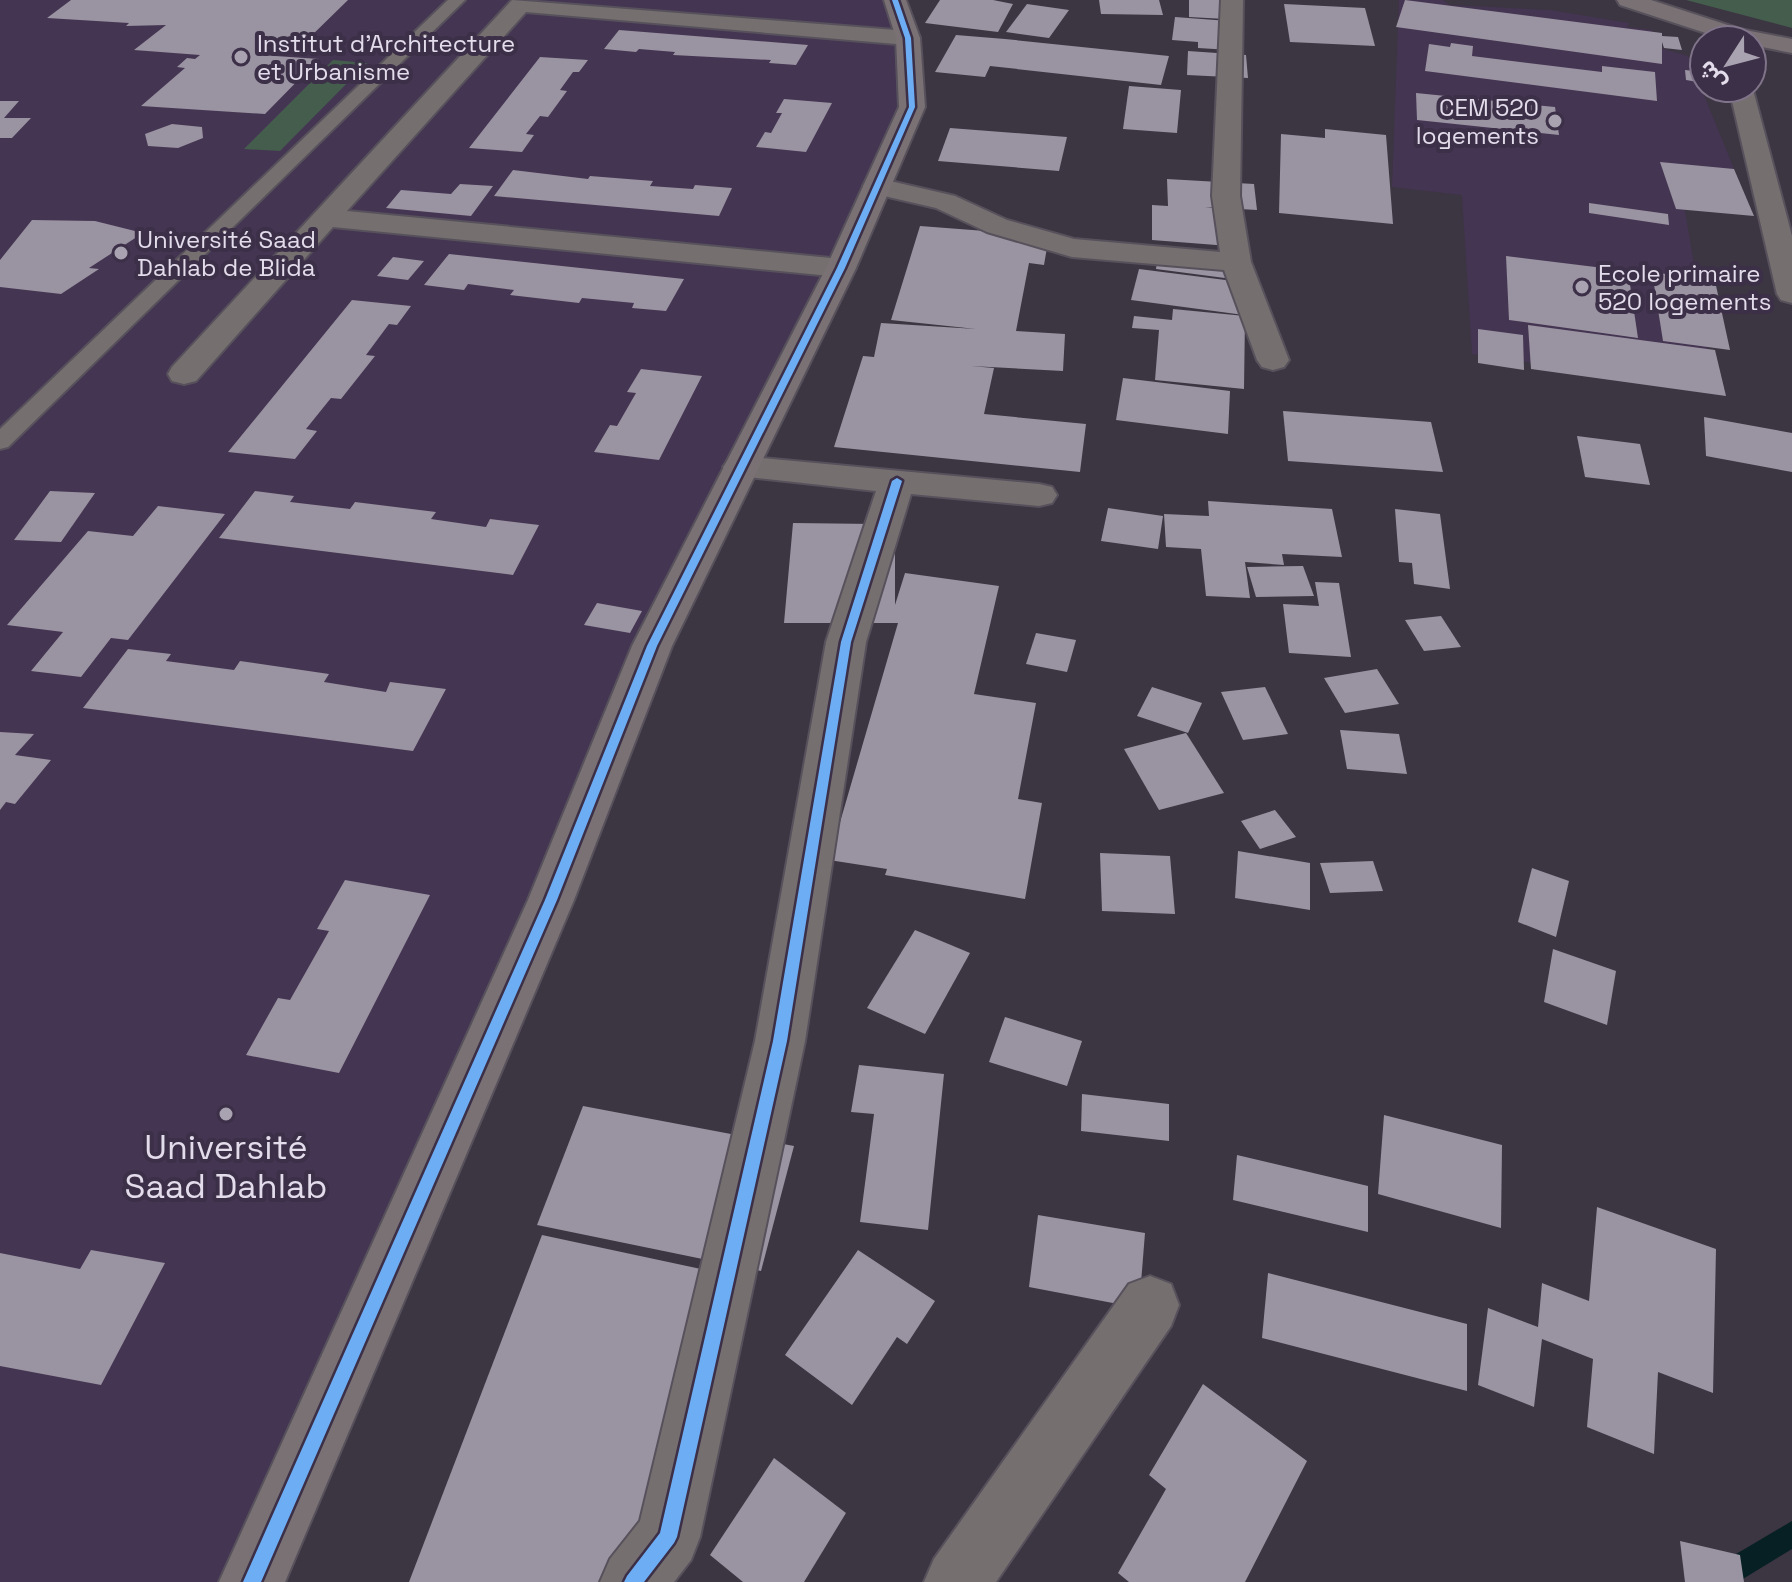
<svg xmlns="http://www.w3.org/2000/svg" width="1792" height="1582" viewBox="0 0 1792 1582" font-family="'Space Grotesk','Noto Sans Arabic',sans-serif">
<style>
.built{fill:#443552}
.green{fill:#445d4d}
.lines{fill:none;stroke-linecap:round;stroke-linejoin:round}
.stream{fill:#072024;fill-rule:evenodd}
.building{fill:#9a93a1}
.lane-casing{stroke:#57515c;stroke-width:4}
.street-casing{stroke:#57515c;stroke-width:4}
.secondary-casing{stroke:#57515c;stroke-width:4}
.lane{fill:#766f70;fill-rule:evenodd}
.street{fill:#766f70;fill-rule:evenodd}
.secondary{fill:#797173;fill-rule:evenodd}
.cycleway-casing{stroke:#3c2f48;stroke-width:5}
.cycleway{fill:#6dadf4;fill-rule:evenodd}
.poi-dot{fill:#a9a2b0;stroke:#3c2f48;stroke-width:3}
.labels{text-anchor:middle;dominant-baseline:central;stroke-width:8;stroke-linejoin:round;paint-order:stroke}
.far-poi-label{font-size:24px;fill:#e3dceb;stroke:#3c2f48;text-anchor:start}
.near-poi-label{font-size:34px;fill:#e3dceb;stroke:#3c2f48}
</style>
<rect width="100%" height="100%" fill="#3c3542"/>
<g class="built">
<path d="M0 0H895L912 107 251 1582H0Z"/>
<path d="M1399 0H1443L1449 5 1550 10 1629 23 1627 27 1652 30 1653 46 1688 56 1752 213 1684 205 1715 389 1472 354 1462 195 1392 187Z"/>
</g>
<g class="green">
<path d="M1686 0H1792V28Z"/>
<path d="M333 60 367 63 280 151 244 149Z"/>
</g>
<g class="lines">
<path class="stream" d="M1792 1521V1549L1738 1582H1700L1704 1573Z"/>
</g>
<g class="building">
<path d="M71 0H348L304 43 276 41 261 55 319 59 265 114 141 106 185 68 177 67 187 58 195 59 200 55 134 50 166 25 126 26 129 23 47 18Z"/>
<path d="M940 0H993L1013 4 998 32 925 23Z"/>
<path d="M1099 0H1159L1163 15 1101 14Z"/>
<path d="M1189 0H1242L1244 20 1189 17Z"/>
<path d="M1405 0 1662 33V36L1678 37 1682 50 1664 48 1662 42V64L1396 27Z"/>
<path d="M1027 4 1069 10 1049 38 1006 32Z"/>
<path d="M1284 4 1365 8 1375 46 1290 42Z"/>
<path d="M1175 17 1242 22 1230 50 1198 48V42L1172 40Z"/>
<path d="M619 30 808 45 796 65 769 63 771 60 673 55 675 52 639 49 636 52 604 49Z"/>
<path d="M956 35 1005 39 1169 56 1161 85 990 66 985 77 935 72Z"/>
<path d="M1451 43 1473 46 1472 56 1602 72V66L1655 72 1657 101 1425 71 1429 44 1450 47Z"/>
<path d="M1188 51 1246 55 1248 78 1187 75Z"/>
<path d="M540 57 588 60 579 72H573L560 90 567 91 548 117 540 116 526 134 534 135 522 152 469 148Z"/>
<path d="M1685 70 1704 72V83L1686 80Z"/>
<path d="M1129 86 1181 90 1177 133 1123 129Z"/>
<path d="M1416 93 1555 107 1559 135 1417 120Z"/>
<path d="M784 99 832 103 806 152 756 147 765 132 771 133 782 113H776Z"/>
<path d="M0 101H19L4 118H31L12 138H0Z"/>
<path d="M172 124 202 127 203 138 178 148 148 146 145 134Z"/>
<path d="M950 128 1067 137 1059 171 938 161Z"/>
<path d="M1325 129 1386 135 1393 224 1279 213 1281 134 1325 138Z"/>
<path d="M1660 162 1734 169 1754 216 1676 209Z"/>
<path d="M513 170 588 179 590 176 653 181 650 186 693 189 695 185 732 188 719 216 494 196Z"/>
<path d="M1167 179 1254 184 1257 210 1205 207 1227 210 1229 246 1152 240V205L1168 206Z"/>
<path d="M460 184 493 186 471 216 386 208 401 190 451 194Z"/>
<path d="M1589 203 1668 214 1669 225 1589 213Z"/>
<path d="M32 220 95 221 143 233 89 268 99 269 61 294 0 287V260Z"/>
<path d="M920 226 1049 236 1044 265 1029 263 1016 331 1065 334 1063 371 971 366 994 368 984 414 1086 424 1080 472 834 447 863 356 874 357 881 323 976 329 891 320Z"/>
<path d="M1159 246 1245 258 1240 280 1156 269Z"/>
<path d="M449 254 684 279 666 311 632 308 634 303 582 298 579 303 510 295 514 290 468 284 464 290 424 285Z"/>
<path d="M1506 256 1628 271 1638 338 1509 320Z"/>
<path d="M393 257 424 261 408 280 377 276Z"/>
<path d="M1139 269 1249 283 1244 315 1131 300Z"/>
<path d="M1652 272 1715 281 1730 350 1663 341Z"/>
<path d="M352 300 411 306 397 325 389 324 366 355 375 356 341 399 331 398 306 429 317 431 295 459 228 452Z"/>
<path d="M1173 309 1245 316 1244 389 1155 380 1159 330 1132 328 1134 316 1172 320Z"/>
<path d="M1528 325 1715 350 1726 396 1531 369Z"/>
<path d="M1478 329 1523 335 1524 370 1478 363Z"/>
<path d="M641 369 702 376 659 460 594 452 610 425 617 426 636 393 627 392Z"/>
<path d="M1123 378 1230 391 1228 434 1116 420Z"/>
<path d="M1283 411 1431 422 1443 472 1288 461Z"/>
<path d="M1704 417 1792 433V472L1706 456Z"/>
<path d="M1577 436 1640 444 1650 485 1585 477Z"/>
<path d="M50 491 95 493 61 542 14 540Z"/>
<path d="M255 491 294 496 290 502 350 509 355 502 436 512 431 519 486 527 490 519 539 525 513 575 219 538Z"/>
<path d="M1208 501 1332 509 1342 557 1282 554 1284 565 1245 562 1250 598 1206 596 1201 549 1166 547 1164 514 1209 516Z"/>
<path d="M158 506 225 514 128 640 111 638 81 677 31 671 63 632 7 625 88 531 133 536Z"/>
<path d="M1108 508 1163 516 1158 549 1101 541Z"/>
<path d="M1395 509 1440 514 1450 589 1414 584 1412 563 1399 562Z"/>
<path d="M793 523 875 524 895 545V605L905 573 999 586 974 694 1036 703 1018 799 1042 803 1025 899 885 875 887 869 829 860 898 623H784Z"/>
<path d="M1303 566 1314 596 1256 597 1247 567Z"/>
<path d="M1315 582 1339 583 1351 657 1289 653 1283 604 1319 606Z"/>
<path d="M597 603 642 611 630 633 584 625Z"/>
<path d="M1441 616 1461 647 1424 651 1405 620Z"/>
<path d="M1036 633 1076 640 1067 672 1026 664Z"/>
<path d="M128 649 171 654 166 661 234 670 240 661 329 674 324 682 386 692 390 682 446 689 413 751 83 708Z"/>
<path d="M1377 669 1399 704 1345 713 1324 678Z"/>
<path d="M1152 687 1202 703 1188 733 1137 716Z"/>
<path d="M1265 687 1288 734 1243 740 1221 692Z"/>
<path d="M1340 730 1399 734 1407 774 1347 769Z"/>
<path d="M0 732 34 734 15 755 51 760 15 804 6 802 0 810Z"/>
<path d="M1186 733 1224 793 1159 810 1124 749Z"/>
<path d="M1275 810 1296 837 1260 849 1241 821Z"/>
<path d="M1238 851 1310 863V910L1235 898Z"/>
<path d="M1100 853 1170 856 1175 914 1102 911Z"/>
<path d="M1373 861 1383 891 1330 893 1320 863Z"/>
<path d="M1532 868 1569 881 1556 937 1518 922Z"/>
<path d="M345 880 430 895 339 1073 246 1055 278 998 290 1000 329 931 317 929Z"/>
<path d="M915 930 970 953 925 1034 867 1008Z"/>
<path d="M1553 949 1616 971 1607 1025 1544 1002Z"/>
<path d="M1005 1017 1082 1041 1067 1086 989 1062Z"/>
<path d="M859 1065 944 1074 928 1230 860 1222 874 1114 851 1112Z"/>
<path d="M1082 1094 1169 1104V1141L1081 1131Z"/>
<path d="M583 1106 794 1146 761 1271 537 1225Z"/>
<path d="M1384 1115 1502 1145 1501 1228 1378 1194Z"/>
<path d="M1237 1155 1368 1186V1232L1233 1200Z"/>
<path d="M1597 1207 1716 1249 1713 1393 1658 1372 1654 1454 1587 1427 1593 1359 1542 1339 1534 1407 1478 1385 1488 1308 1538 1327 1542 1283 1589 1301Z"/>
<path d="M1038 1215 1145 1233 1139 1308 1029 1287Z"/>
<path d="M542 1235 729 1275 642 1582H409Z"/>
<path d="M91 1250 165 1263 101 1385 0 1366V1253L80 1269Z"/>
<path d="M858 1250 935 1301 907 1344 897 1337 852 1405 785 1355Z"/>
<path d="M1268 1273 1467 1324V1391L1262 1338Z"/>
<path d="M1203 1384 1307 1461 1245 1582H1129L1118 1573 1166 1489 1149 1475Z"/>
<path d="M774 1458 846 1513 804 1582H743L710 1555Z"/>
<path d="M1680 1541 1740 1555 1744 1582H1685Z"/>
</g>
<g class="lines">
<g class="lane-casing">
<path id="lane" d="M448 0H465L8 447 0 449V429Z"/>
</g>
<g class="street-casing">
<g id="street">
<path d="M512 0 908 31 916 33 920 38 916 43 908 45 526 12 347 211 841 259 851 262 856 268 851 274 841 277 333 227 196 381 184 384 172 381 168 374 172 367Z"/>
<path d="M1221 0H1243L1240 196 1251 262 1289 360 1284 367 1273 370 1262 367 1257 360 1224 270 1072 257 987 232 936 208 867 192 863 186 867 180 877 178 955 196 1007 220 1074 239 1220 252 1212 196Z"/>
<path d="M1752 86 1792 236V303L1781 300 1777 294 1729 88Z"/>
<path d="M741 456 1039 484 1052 487 1057 495 1052 503 1039 506 911 494 866 642 805 1041 700 1537 691 1560 674 1582H600L610 1559 640 1521 755 1041 826 642 876 491 729 475 723 467 729 459Z"/>
<path d="M1150 1276 1171 1284 1179 1305 1171 1326 996 1582H924L934 1559 1129 1284Z"/>
</g>
</g>
<g class="secondary-casing">
<g id="secondary">
<path d="M884 0H906L920 38 925 107 856 268 672 646 574 900 285 1582H219L528 900 632 646 826 268 899 107 896 38Z"/>
<path d="M1617 0H1651L1740 29 1792 39V53L1752 45V40H1727L1620 5Z"/>
</g>
</g>
<use href="#lane" class="lane"/>
<use href="#street" class="street"/>
<use href="#secondary" class="secondary"/>
<g class="cycleway-casing">
<g id="cycleway">
<path d="M892 0H898L911 38 915 107 845 268 657 646 557 900 261 1582H243L545 900 647 646 837 268 909 107 905 38Z"/>
<path d="M897 478 902 481 851 642 787 1041 677 1537 674 1543 644 1582H624L627 1576 660 1533 773 1041 841 642 892 481Z"/>
</g>
</g>
<use href="#cycleway" class="cycleway"/>
</g>
<g class="poi-dot">
<circle cx="241" cy="57" r="8"/>
<circle cx="1555" cy="121" r="8"/>
<circle cx="121" cy="253" r="8"/>
<circle cx="1582" cy="287" r="8"/>
<circle cx="226" cy="1114" r="8"/>
</g>
<g class="labels">
<g class="far-poi-label">
<text x="257" y="43">Institut d'Architecture<tspan x="257" dy="28">et Urbanisme</tspan></text>
<text x="1539" y="107" text-anchor="end">CEM 520<tspan x="1539" dy="28">logements</tspan></text>
<text x="137" y="239">Université Saad<tspan x="137" dy="28">Dahlab de Blida</tspan></text>
<text x="1598" y="273">Ecole primaire<tspan x="1598" dy="28">520 logements</tspan></text>
</g>
<g class="near-poi-label">
<text x="226" y="1147">Université<tspan x="226" dy="39">Saad Dahlab</tspan></text>
</g>
</g>
<g transform="translate(1728 64) rotate(234)"><circle r="38" fill="#3c2f48" stroke="#7f7489" stroke-width="2"/>
<path d="M0-6L14 30L0 20L-14 30Z" fill="#a9a2b0"/>
<text y="-12" font-size="22" font-weight="bold" text-anchor="middle" fill="#e3dceb">ش</text>
</g>
</svg>
